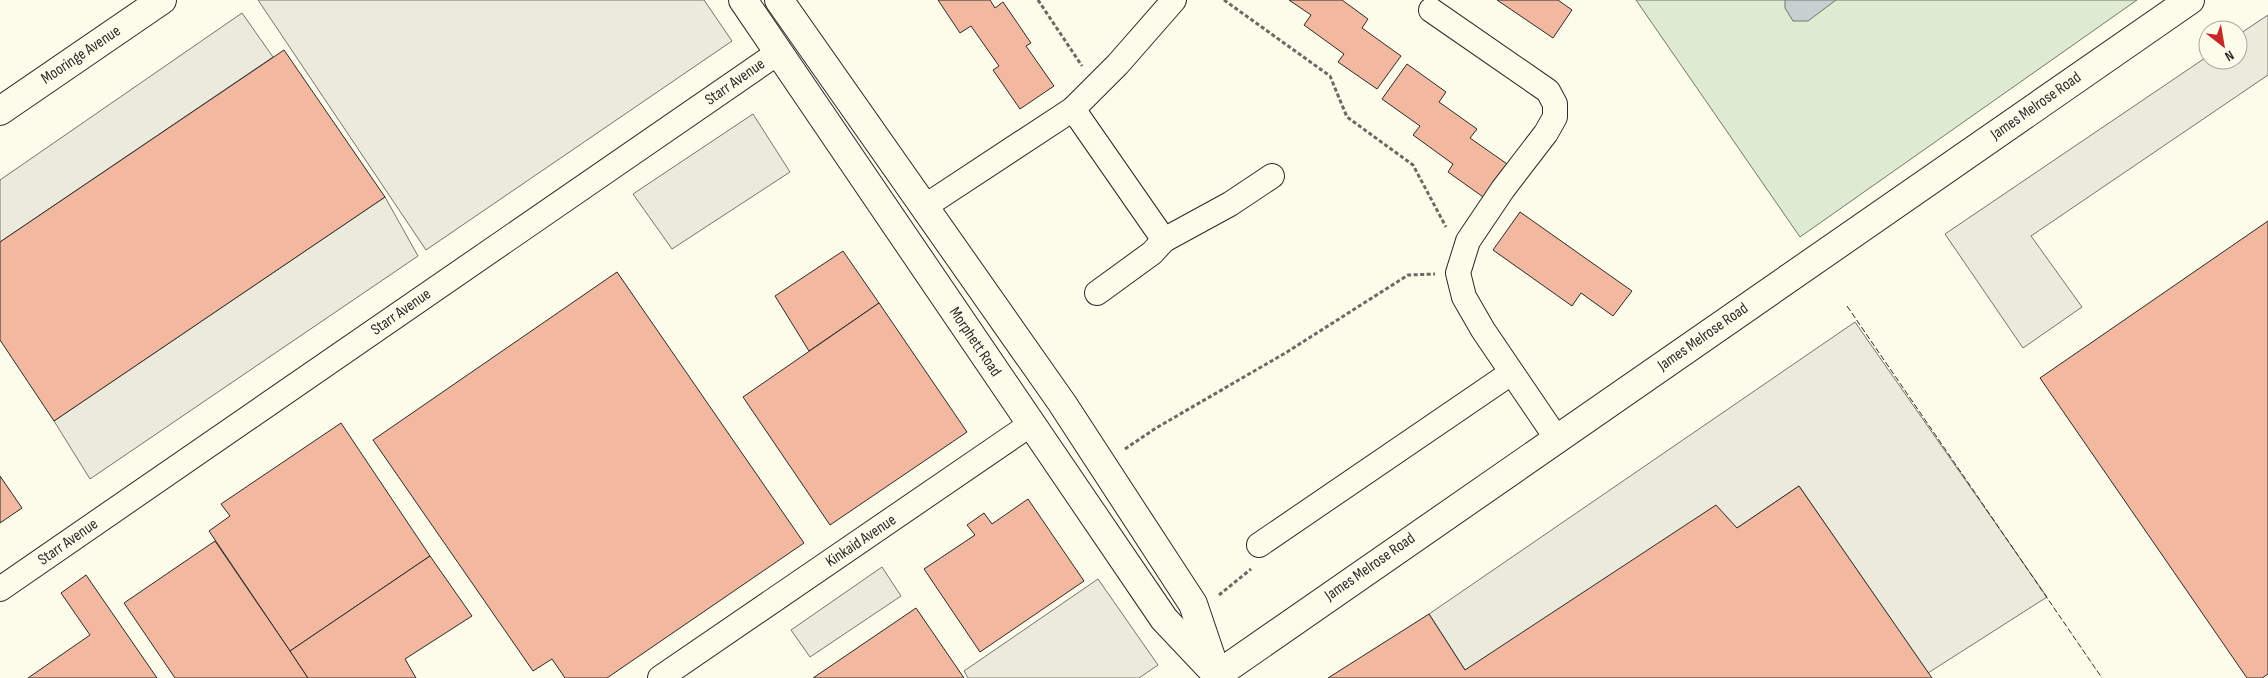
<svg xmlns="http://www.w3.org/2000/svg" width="2268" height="678" viewBox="0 0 2268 678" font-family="'Sofia Sans Condensed',sans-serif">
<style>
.green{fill:#deebd1;stroke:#74746e}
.parking{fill:#eceadb;stroke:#74746e}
.water{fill:#c7d0d0;stroke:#74746e}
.building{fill:#f2b8a0;stroke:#2b2b2b}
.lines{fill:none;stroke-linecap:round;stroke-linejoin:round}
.street-casing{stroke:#2b2b2b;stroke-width:26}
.secondary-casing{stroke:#2b2b2b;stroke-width:30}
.path{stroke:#6a6964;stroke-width:3;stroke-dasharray:4 2.5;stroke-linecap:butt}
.street{stroke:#fdfbea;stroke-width:24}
.secondary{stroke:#fdfbea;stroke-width:28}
.fence{stroke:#2b2b2b;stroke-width:1;stroke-dasharray:6 2.5;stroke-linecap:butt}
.labels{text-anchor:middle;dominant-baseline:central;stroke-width:4;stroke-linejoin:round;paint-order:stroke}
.street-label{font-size:16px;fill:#2b2b2b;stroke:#fdfbea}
</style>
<rect width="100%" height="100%" fill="#fdfbea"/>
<path class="green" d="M1636 0H2137L1800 237Z"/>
<g class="parking">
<path d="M258 0H704L732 41 426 250Z"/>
<path d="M242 13 273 57 0 242V180Z"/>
<path d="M2268 15V75L2031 236 2082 307 2023 348 1945 234 2208 56V60H2238V35Z"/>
<path d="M753 114 790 172 672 249 633 194Z"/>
<path d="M385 197 418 256 90 479 54 421Z"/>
<path d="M1855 322 2047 597 1928 673 1799 486 1737 528 1465 670 1429 614Z"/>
<path d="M882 567 901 596 810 657 791 630Z"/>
<path d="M1098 579 1158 665 1139 678H968L964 671Z"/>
</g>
<path class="water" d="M1785 0H1836L1808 21H1793L1785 8Z"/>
<g class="building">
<path d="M938 0H990L995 8 1003 2 1031 43 1026 46 1054 86 1020 109 993 70 999 66 971 26 960 33Z"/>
<path d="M1289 0H1342L1368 19 1362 28 1401 56 1377 89 1338 62 1344 54 1304 25 1311 15Z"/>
<path d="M1497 0H1558L1572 10 1553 38Z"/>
<path d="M284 50 385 197 54 421 0 340V242Z"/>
<path d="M1407 64 1446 92 1439 102 1477 129 1470 138 1510 166 1486 199 1448 172 1453 164 1413 135 1420 126 1382 99Z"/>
<path d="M1520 212 1632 291 1613 316 1581 293 1572 306 1493 250Z"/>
<path d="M2268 221V674L2262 678H2247L2040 378Z"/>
<path d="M843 251 879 303 809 351 775 296Z"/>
<path d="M617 272 804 543 607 678H565L552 659 533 671 373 440Z"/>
<path d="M879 303 967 432 830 525 743 397Z"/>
<path d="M341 423 430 556 290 651 209 531 230 516 221 504Z"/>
<path d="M0 476 22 508 0 523Z"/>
<path d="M1799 486 1932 678H1328L1429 614 1465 670 1716 505 1737 528Z"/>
<path d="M1028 499 1084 581 980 652 924 569 975 535 967 525 984 513 992 524Z"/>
<path d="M215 541 290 651 308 678H175L124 603Z"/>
<path d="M430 556 472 616 405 659 416 678H308L290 651Z"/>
<path d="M86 575 157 678H28L90 635 61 593Z"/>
<path d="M916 608 964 678H813Z"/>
</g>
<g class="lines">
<g class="street-casing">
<g id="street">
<path d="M1431 10 1548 91 1555 104V117L1546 133 1503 189 1468 241 1458 273 1464 297 1483 330 1557 439"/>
<path d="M1073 109 1164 240"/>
<path d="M924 207 1073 109 1118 64 1174 0"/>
<path d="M1097 293 1152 253 1164 240 1230 204 1272 176"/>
<path d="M1259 545 1511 373"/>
<path d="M0 589 779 52"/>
<path d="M660 678 1031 424"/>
</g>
</g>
<g class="secondary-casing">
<g id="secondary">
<path d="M743 0 1164 619 1217 675"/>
<path d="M779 0 1062 403 1193 604 1214 666"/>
<path d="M0 111 162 0"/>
<path d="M1217 675 2190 0"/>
</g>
</g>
<g class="path">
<path d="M1038 0 1082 66"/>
<path d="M1224 0 1330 76 1347 117 1413 165 1446 227"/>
<path d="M1125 449 1156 428 1287 352 1408 275 1435 274"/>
<path d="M1219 595 1251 569"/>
</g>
<use href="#street" class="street"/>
<use href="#secondary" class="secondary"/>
<path class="fence" d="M1847 306 2102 678"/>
</g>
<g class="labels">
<g class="street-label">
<text transform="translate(81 55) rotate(-34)">Mooringe Avenue</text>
<text transform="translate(735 82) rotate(-35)">Starr Avenue</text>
<text transform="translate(2036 106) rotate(-35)">James Melrose Road</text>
<text transform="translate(401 312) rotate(-35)">Starr Avenue</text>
<text transform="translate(1703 337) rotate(-35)">James Melrose Road</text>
<text transform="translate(975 342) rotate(56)">Morphett Road</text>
<text transform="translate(861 541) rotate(-34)">Kinkaid Avenue</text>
<text transform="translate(68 542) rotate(-35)">Starr Avenue</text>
<text transform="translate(1370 567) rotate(-35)">James Melrose Road</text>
</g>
</g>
<g transform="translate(2223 45) rotate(149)"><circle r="24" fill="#fdfbea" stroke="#a9a89e"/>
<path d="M0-4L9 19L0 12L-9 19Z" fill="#c62828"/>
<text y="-8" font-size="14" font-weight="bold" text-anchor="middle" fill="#2b2b2b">N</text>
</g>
</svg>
